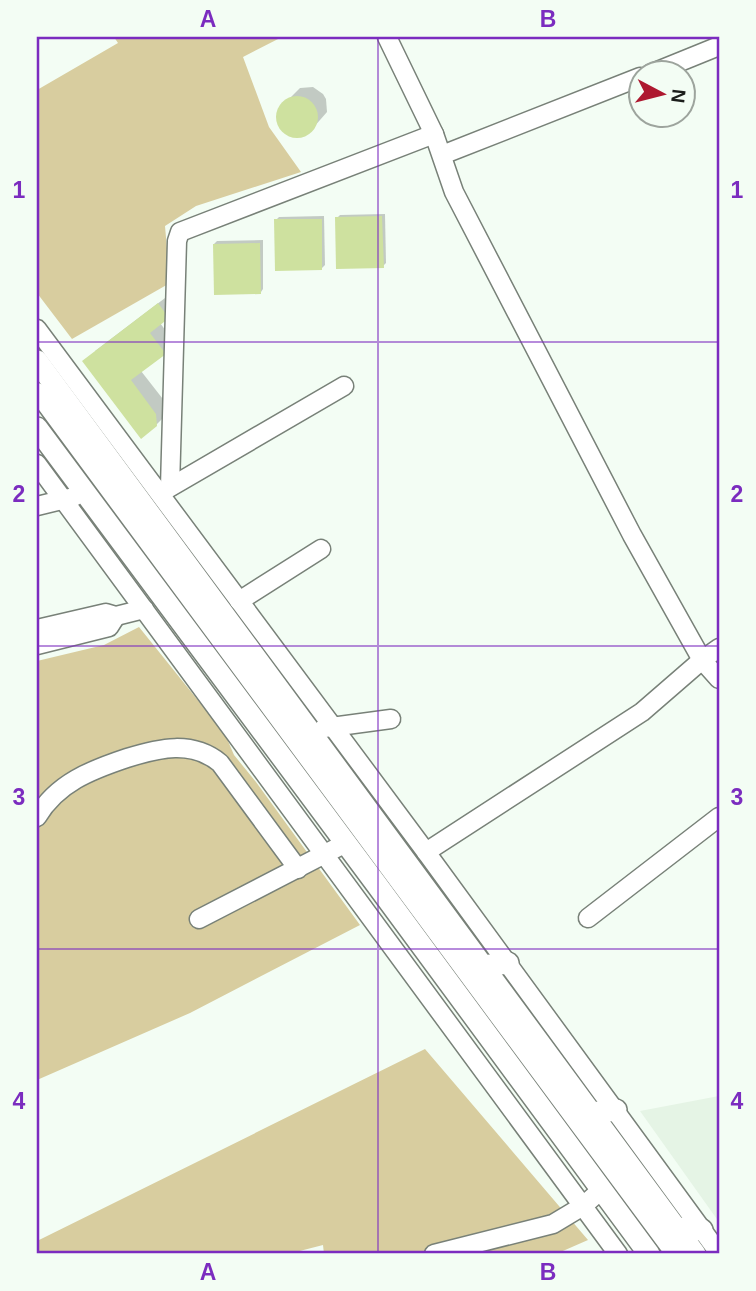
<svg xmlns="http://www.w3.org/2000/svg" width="756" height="1291" viewBox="0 0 756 1291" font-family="Arial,sans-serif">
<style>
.built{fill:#e5f4e5}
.green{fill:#d8cd9f}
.shadow{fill:#0003}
.building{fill:#cee19f}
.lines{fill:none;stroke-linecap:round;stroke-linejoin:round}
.minor-casing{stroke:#788178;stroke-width:21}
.major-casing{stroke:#788178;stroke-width:24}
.minor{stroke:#fff;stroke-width:18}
.major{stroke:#fff;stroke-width:21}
.grid{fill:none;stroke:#7b2cbf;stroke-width:2;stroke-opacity:0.55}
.neatline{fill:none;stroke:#7b2cbf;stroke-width:2.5}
.grid-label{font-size:23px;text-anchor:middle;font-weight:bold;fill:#7b2cbf}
</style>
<rect width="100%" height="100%" fill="#f3fdf4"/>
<path class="built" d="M719 1096V1222L640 1111Z"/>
<g class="green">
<path d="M114 37H282L243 57 269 127 301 172 196 206 165 226 170 283 72 339 37 293V90L118 43Z"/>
<path d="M139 627 225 734 234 755 256 782 360 925 190 1013 37 1080V661L104 645Z"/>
<path d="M425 1049 588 1240 556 1254H324L323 1245 288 1254H37V1241Z"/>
</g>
<g class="shadow">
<path d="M313 87 323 94 326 99 327 112 313 128 303 136 290 135 285 132 278 121 280 108 300 88Z"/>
<path d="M385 214 386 263 383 266 337 218 340 215Z"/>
<path d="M324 216 325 265 322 268 276 220 279 217Z"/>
<path d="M263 240V289L261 292 214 244 217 241Z"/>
<path d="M169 295 178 307 160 323 175 343 141 371 166 403 167 414 156 425 95 351Z"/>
</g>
<g class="building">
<circle cx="297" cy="117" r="21"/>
<path d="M382 216 384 268 336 269 335 217Z"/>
<path d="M274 219H322V270L275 271Z"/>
<path d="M260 243 261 294 214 295 213 244Z"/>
<path d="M158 303 169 318 150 333 166 354 131 380 156 414 157 426 141 439 82 361Z"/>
</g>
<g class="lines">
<g class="minor-casing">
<g id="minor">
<path d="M387 37 434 134 454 192 632 535 702 660 719 679"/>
<path d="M650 74 719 46"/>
<path d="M442 155 640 77"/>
<path d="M37 329 426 852 719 1253"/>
<path d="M37 392C250 680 462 967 675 1254"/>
<path d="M37 464 618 1254"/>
<path d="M170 487 177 241 180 232 434 134"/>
<path d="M162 492 344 386"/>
<path d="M37 506 74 497"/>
<path d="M239 601 321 549"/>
<path d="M37 629 106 613 116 616 144 609"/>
<path d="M37 645 109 627 116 616"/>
<path d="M324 728 391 719"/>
<path d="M37 817C57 783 91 770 127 758 159 748 192 740 220 763L298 869"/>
<path d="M426 852 642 712 702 660 719 648"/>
<path d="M588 918 719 817"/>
<path d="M199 919 346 843"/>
<path d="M434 1254 553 1224 583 1206 601 1190"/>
</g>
</g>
<g class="major-casing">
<g id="major">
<path d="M37 361 695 1254"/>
<path d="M37 428 377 885 649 1254"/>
<path d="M483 966 508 963"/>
<path d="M592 1113 616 1110"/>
<path d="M677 1228 702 1230"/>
</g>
</g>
<use href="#minor" class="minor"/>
<use href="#major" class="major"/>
</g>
<path class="grid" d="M378 37V1254M37 342H719M37 646H719M37 949H719"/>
<rect width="756" height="1291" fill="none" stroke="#f3fdf4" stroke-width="77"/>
<g transform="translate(662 94) rotate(97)"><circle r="33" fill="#f3fdf4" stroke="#9da49d" stroke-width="2"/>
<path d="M0-5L12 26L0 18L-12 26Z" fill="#ae1930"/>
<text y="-10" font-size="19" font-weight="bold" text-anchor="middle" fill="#1b1e1b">N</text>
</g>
<rect x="38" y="38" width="680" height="1214" class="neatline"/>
<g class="grid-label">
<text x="208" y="27">A</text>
<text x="548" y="27">B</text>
<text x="19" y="198">1</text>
<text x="737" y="198">1</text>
<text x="19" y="502">2</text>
<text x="737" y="502">2</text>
<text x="19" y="805">3</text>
<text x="737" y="805">3</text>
<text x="19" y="1109">4</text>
<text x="737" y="1109">4</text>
<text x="208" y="1280">A</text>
<text x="548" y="1280">B</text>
</g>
</svg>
